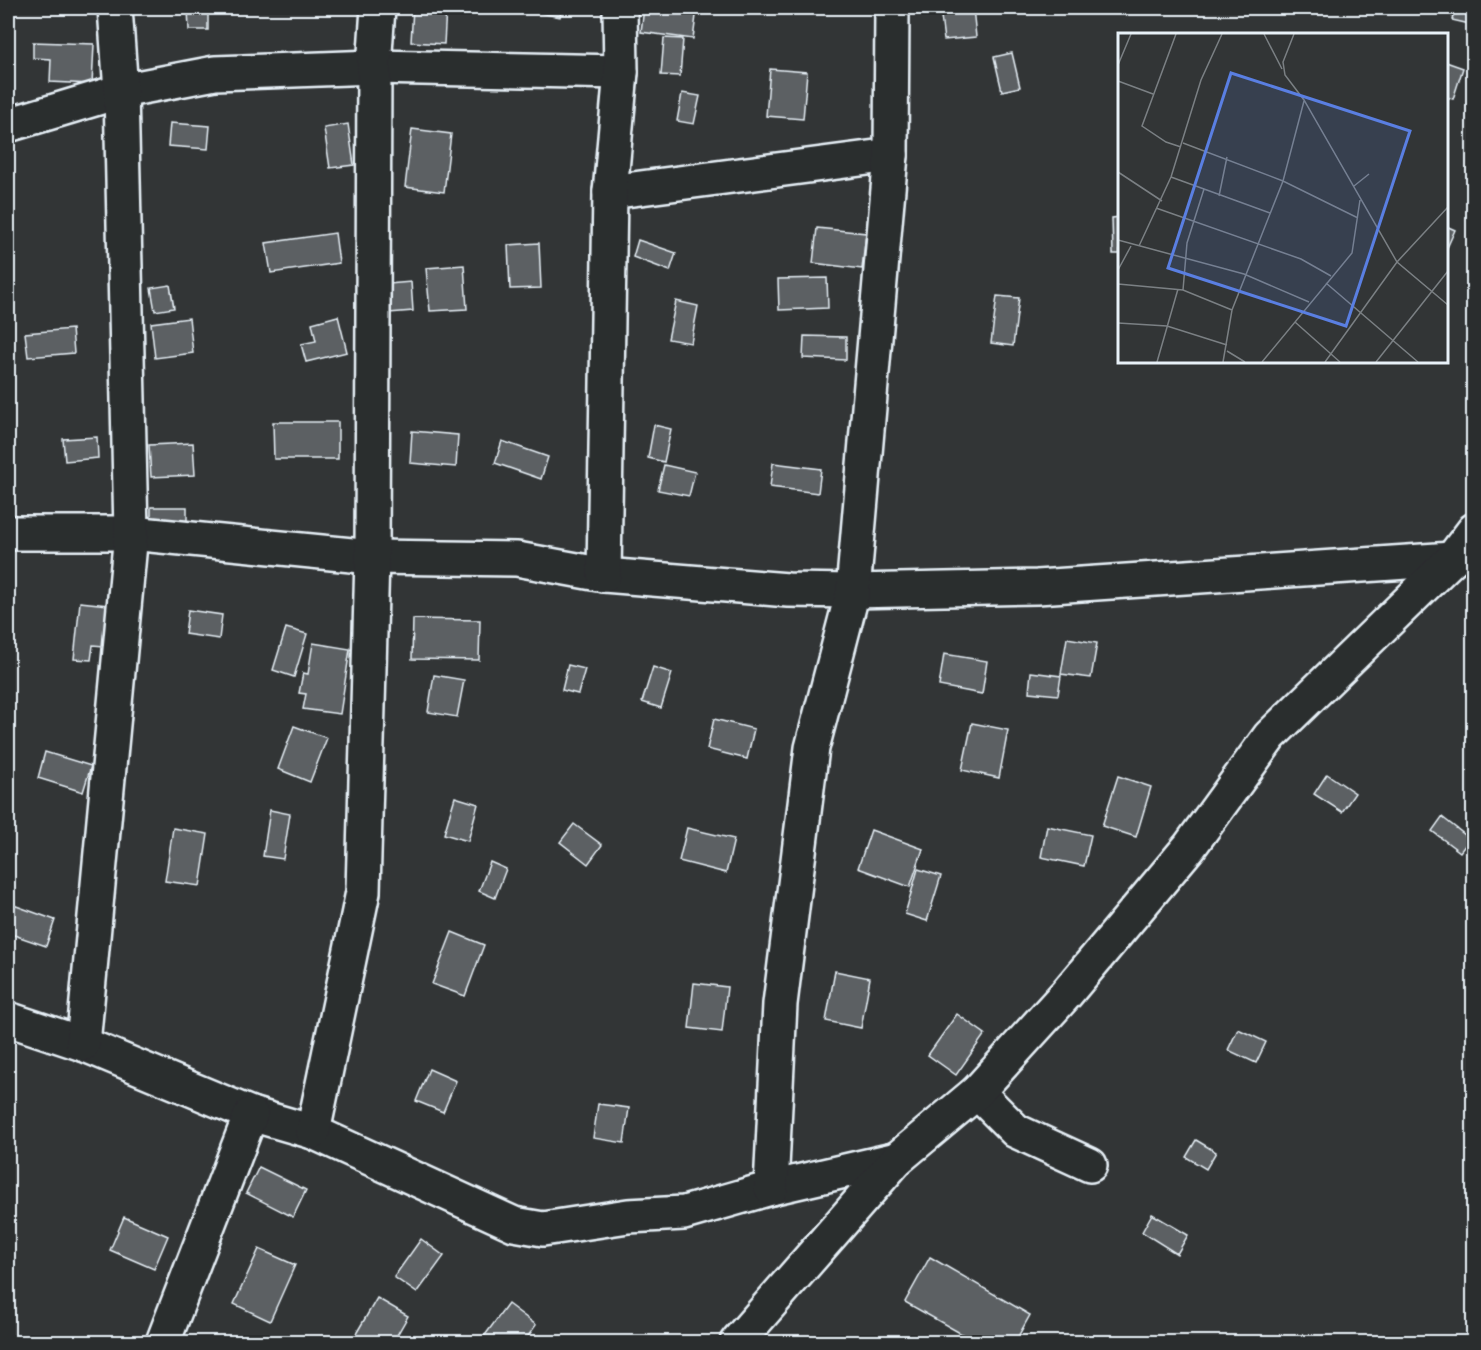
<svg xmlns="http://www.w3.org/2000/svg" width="1481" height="1350" viewBox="0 0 1481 1350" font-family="Mynerve,sans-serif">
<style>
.building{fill:#5c6063;stroke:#e8f1f8;stroke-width:1.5}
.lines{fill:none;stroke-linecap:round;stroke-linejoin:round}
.street-casing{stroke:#e8f1f8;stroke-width:38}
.street{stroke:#2a2d2e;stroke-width:33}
.inset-road{fill:none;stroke:#7b8084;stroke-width:1.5}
.view{fill:#5a7fe2;fill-opacity:0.15;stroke:#5a7fe2;stroke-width:3}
.inset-edge{fill:none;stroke:#e8f1f8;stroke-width:3}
</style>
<rect width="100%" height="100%" fill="#323536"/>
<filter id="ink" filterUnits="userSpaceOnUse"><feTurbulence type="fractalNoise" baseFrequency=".0167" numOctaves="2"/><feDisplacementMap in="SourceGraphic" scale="12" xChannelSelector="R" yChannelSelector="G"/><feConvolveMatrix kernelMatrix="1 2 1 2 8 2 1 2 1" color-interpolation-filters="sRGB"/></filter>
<g filter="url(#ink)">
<g class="building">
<path d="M188 8H208V30H189Z"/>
<path d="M413 8H446L444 44 411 42Z"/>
<path d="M534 8H562L560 17 534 12Z"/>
<path d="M644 8H697L693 39 641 32Z"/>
<path d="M940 8H973L976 37 944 40Z"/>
<path d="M1211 8H1249V10Z"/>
<path d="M1455 8H1474V25L1452 20Z"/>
<path d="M664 38 683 39 680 76 661 75Z"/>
<path d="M33 42 94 44 92 84 50 82 51 59 33 58Z"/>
<path d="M1012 53 1020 87 1002 91 994 57Z"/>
<path d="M1446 62 1463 68 1453 99 1446 97Z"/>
<path d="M770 69 807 72 803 119 766 116Z"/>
<path d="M682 93 700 96 694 124 677 121Z"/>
<path d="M170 123 210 126 208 149 168 146Z"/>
<path d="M348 124 354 165 330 168 324 128Z"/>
<path d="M412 129 451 134 444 192 405 187Z"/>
<path d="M1120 217V254H1113L1112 218Z"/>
<path d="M1446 226 1455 230 1446 250Z"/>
<path d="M817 228 866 233 862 269 813 263Z"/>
<path d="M335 233 339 263 271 273 266 243Z"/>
<path d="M638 240 676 253 670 271 633 257Z"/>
<path d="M539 243 541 288 510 289 508 245Z"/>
<path d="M464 265 467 309 430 311 426 268Z"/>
<path d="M827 278 828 308 779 310 778 279Z"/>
<path d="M411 282 413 311 389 313 388 284Z"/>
<path d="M170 285 174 308 155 311 151 288Z"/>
<path d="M997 296 1019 298 1013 346 991 343Z"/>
<path d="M676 301 698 306 691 343 668 339Z"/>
<path d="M338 316 347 352 306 362 301 344 316 341 312 323Z"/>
<path d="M189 318 193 353 155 358 151 323Z"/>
<path d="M72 329 74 353 28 357 25 333Z"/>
<path d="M804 336 846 337V360L803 358Z"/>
<path d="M273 422H338V459H274Z"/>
<path d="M654 425 671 429 664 462 648 458Z"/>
<path d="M412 431 458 435 456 467 410 463Z"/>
<path d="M97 437 98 458 65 461 63 439Z"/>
<path d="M502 441 548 457 541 479 495 463Z"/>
<path d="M193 443 195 475 151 477 149 445Z"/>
<path d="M773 463 821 469 818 493 770 487Z"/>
<path d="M664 465 695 472 689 496 658 490Z"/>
<path d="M151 507H187V528L151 527Z"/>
<path d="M80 602 108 605 104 646 93 645 91 660 74 659Z"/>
<path d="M188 610 222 615 219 639 185 634Z"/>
<path d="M413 619 480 620 479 660 412 659Z"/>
<path d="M286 628 307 634 294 677 273 670Z"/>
<path d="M1067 638 1097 643 1091 678 1061 674Z"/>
<path d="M313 643 350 649 340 714 303 709 306 694 299 693 303 673 308 674Z"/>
<path d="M944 654 987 661 982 694 939 686Z"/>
<path d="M568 665 585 669 578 694 562 690Z"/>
<path d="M653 667 672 673 661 708 642 702Z"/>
<path d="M1031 672 1061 676 1058 695 1029 692Z"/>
<path d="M434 675 464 680 457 717 428 712Z"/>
<path d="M714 719 754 729 747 759 707 749Z"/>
<path d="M972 723 1008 730 999 778 962 770Z"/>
<path d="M294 726 327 738 310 782 278 769Z"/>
<path d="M45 752 91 766 83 792 38 778Z"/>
<path d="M1327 774 1355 793 1342 812 1314 794Z"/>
<path d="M1118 776 1151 787 1136 837 1102 826Z"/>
<path d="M455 797 478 804 468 841 444 834Z"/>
<path d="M270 810 290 814 283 859 263 856Z"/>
<path d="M1442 817 1470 839 1460 852 1432 831Z"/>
<path d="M574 824 602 845 588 864 560 842Z"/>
<path d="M1047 826 1091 835 1084 866 1041 857Z"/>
<path d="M173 828 208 834 200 886 165 881Z"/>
<path d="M687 828 734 839 726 873 679 861Z"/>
<path d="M871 830 923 849 910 887 858 868Z"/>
<path d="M490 862 506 869 495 898 479 891Z"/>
<path d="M918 869 941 876 927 921 905 914Z"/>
<path d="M8 903 55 920 46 946 8 933Z"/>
<path d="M452 932 484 945 465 996 432 984Z"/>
<path d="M835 971 870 978 861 1028 826 1021Z"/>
<path d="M694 983 727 987 722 1032 689 1028Z"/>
<path d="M957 1014 985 1034 956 1075 928 1055Z"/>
<path d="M1238 1029 1266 1042 1256 1063 1228 1050Z"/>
<path d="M429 1069 456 1081 443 1112 416 1101Z"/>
<path d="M598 1104 629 1108 624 1143 593 1138Z"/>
<path d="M1196 1140 1216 1152 1206 1169 1186 1157Z"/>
<path d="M259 1167 306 1190 293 1217 246 1193Z"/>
<path d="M1152 1214 1188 1235 1177 1254 1142 1232Z"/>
<path d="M124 1217 168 1236 154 1269 110 1250Z"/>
<path d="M421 1239 444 1256 417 1293 394 1277Z"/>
<path d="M259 1249 295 1265 270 1321 234 1304Z"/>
<path d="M930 1257 1030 1315 1015 1342H976L905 1302Z"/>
<path d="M377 1298 408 1316 393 1342H360L353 1339Z"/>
<path d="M508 1304 536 1325 524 1342H480Z"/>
</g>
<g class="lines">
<g class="street-casing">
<g id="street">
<path d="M8 125 121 91 215 73 374 67 621 72"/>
<path d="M610 192 891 155"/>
<path d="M8 533H131L372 557 517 559 604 575 788 590 853 591 1037 587 1452 559"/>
<path d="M604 575 610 192 621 72 620 8"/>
<path d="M8 1019 83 1044 251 1114 313 1132 514 1224 543 1229 628 1216 684 1213 771 1188 897 1159"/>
<path d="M83 1044 131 533 121 91 115 8"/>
<path d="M977 1092 1016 1131 1090 1165"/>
<path d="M313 1132 363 892 372 557 374 67 378 8"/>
<path d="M771 1188 780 1004 812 748 853 591 891 155 892 8"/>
<path d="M163 1342 251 1114"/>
<path d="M737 1342 897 1159 977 1092 1066 994 1190 846 1270 736 1452 559 1474 530"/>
</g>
</g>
<use href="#street" class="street"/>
</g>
</g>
<g transform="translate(1118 33)">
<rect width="330" height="330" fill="#323536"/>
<path class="inset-road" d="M58 1 24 93 48 109 63 114M146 1 164 36M176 1 165 29 167 42 186 67 279 229 330 272M0 32 13 1M0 48 35 61M65 110 165 148 240 185M0 139 44 168M53 144 152 180M236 153 251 141M101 163 109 124M38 175 183 226 213 243M0 207 126 241 191 269M21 213 53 144 83 47 104 1M0 237 13 213M208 250 300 329M0 251 65 257 114 277M65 257 69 210 86 156M177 289 222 329M0 290 49 293 109 312M109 318 127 329M39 329 60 256M105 329 114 277 165 148 186 68M144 329 234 220 242 167M207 329 279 229 330 174M258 329 330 238"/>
<path class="view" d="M113 40 292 98 228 293 50 235Z"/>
<rect width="330" height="330" class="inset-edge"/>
</g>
<rect width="1481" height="1350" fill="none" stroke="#2a2d2e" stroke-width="30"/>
<rect x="15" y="15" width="1451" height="1320" fill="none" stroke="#e8f1f8" stroke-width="2" filter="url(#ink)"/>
</svg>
